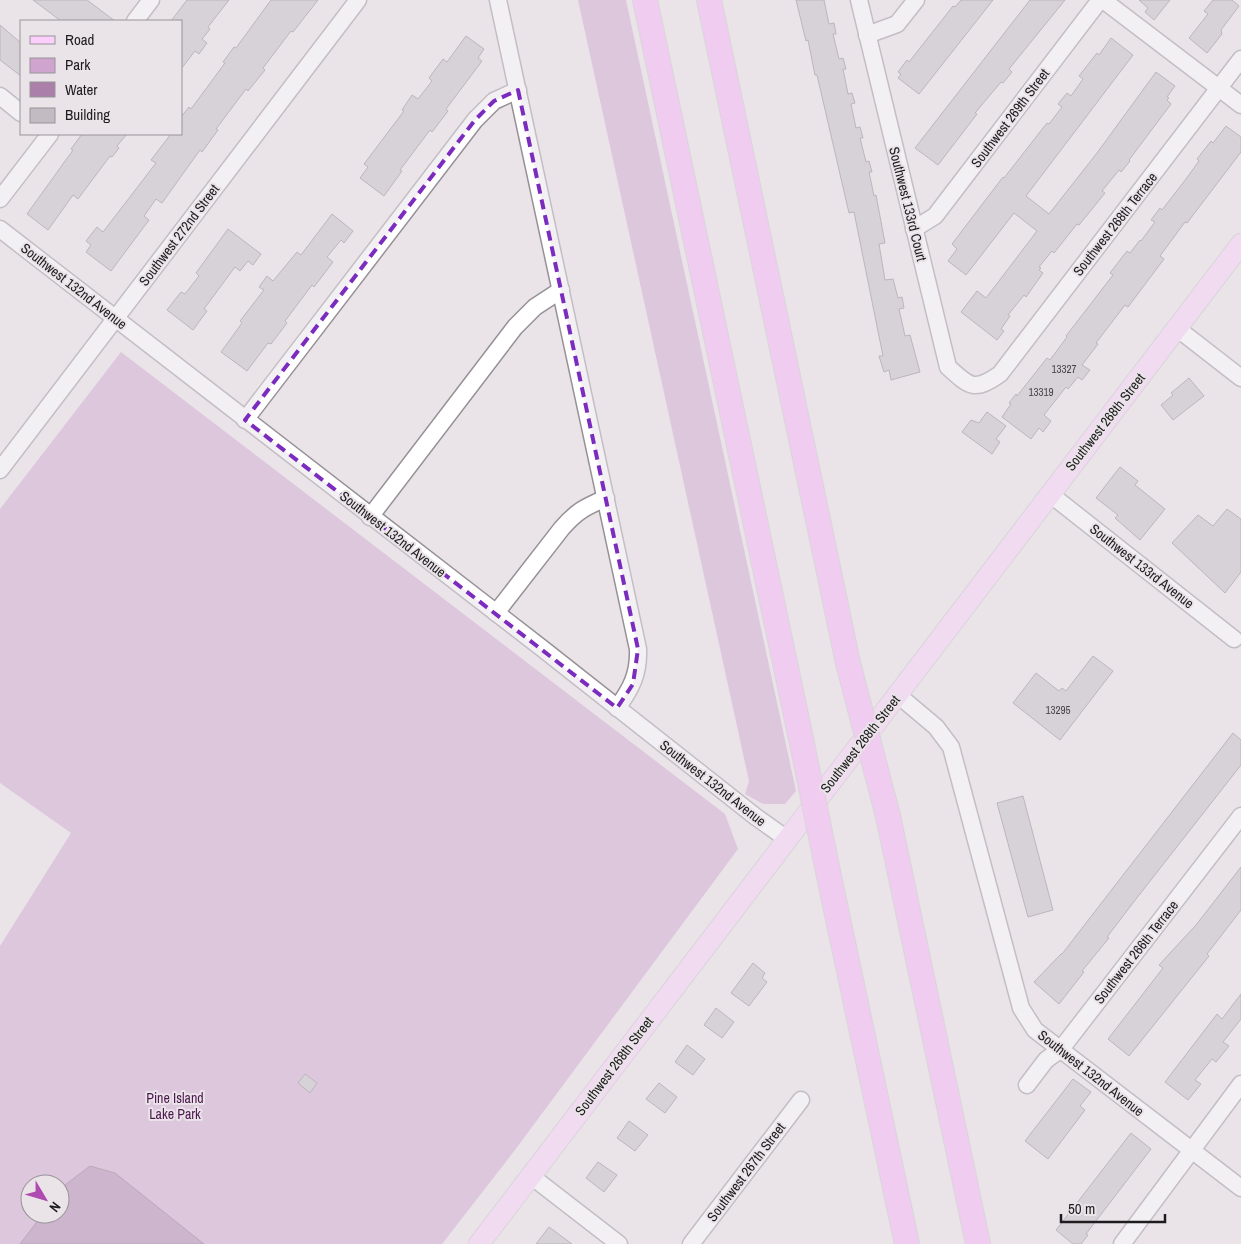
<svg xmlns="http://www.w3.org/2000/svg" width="1241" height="1244" viewBox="0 0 1241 1244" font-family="'Archivo Narrow',sans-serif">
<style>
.green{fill:#cfa5cf;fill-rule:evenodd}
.water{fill:#aa7faa;stroke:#806180}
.building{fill:#c2bcc2;stroke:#847f84}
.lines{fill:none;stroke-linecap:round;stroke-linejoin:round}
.minor-casing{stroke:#969196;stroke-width:19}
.major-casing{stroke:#c4c4c4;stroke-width:22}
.highway-casing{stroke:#c4c4c4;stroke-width:26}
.minor{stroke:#fff;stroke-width:16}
.major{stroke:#fbd0fb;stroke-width:20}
.highway{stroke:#f8b1f8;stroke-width:24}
.highway-bridge-casing{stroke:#c4c4c4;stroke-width:26;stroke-linecap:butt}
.highway-bridge{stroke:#f8b1f8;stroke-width:24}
.marked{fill:none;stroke:#7b2cbf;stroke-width:4;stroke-dasharray:10 6;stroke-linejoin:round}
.labels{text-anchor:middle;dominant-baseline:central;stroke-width:4;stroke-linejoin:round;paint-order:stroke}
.number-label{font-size:11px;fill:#474447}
.street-label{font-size:14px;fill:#1e1c1e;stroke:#eae4e9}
.park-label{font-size:14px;fill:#4c174e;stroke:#eae4e9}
</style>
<rect width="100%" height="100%" fill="#eae4e9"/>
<g class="green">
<path d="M578 0H626L796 791 785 804H763L745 794 749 781Z"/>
<path d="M121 352 725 814 738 849 515 1150 442 1244H0V946L71 833 0 783V509ZM30 1184H60V1214H30Z"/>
</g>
<path class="water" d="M90 1166 115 1173 204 1244H20L43 1214H60V1191L65 1185Z"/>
<g class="building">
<path d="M33 0H87L115 21H61Z"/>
<path d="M187 0H229L208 27 210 29 202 39 207 43 199 54 195 51 181 69V21H171Z"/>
<path d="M271 0H318L293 32 291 31 263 68 265 70 248 91 246 89 216 129 218 130 202 152 200 150 162 203 156 199 144 216 149 220 111 271 86 252 91 245 86 241 97 227 103 232 156 163 151 160 171 134H181V117L189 107 191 109 225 63 223 62 234 47 236 48Z"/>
<path d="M796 0H824L829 24 834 23 836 34H833L839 59 843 58 846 69H843L848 94 852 93 855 103 851 104 856 128 860 127 863 138H860L866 162 869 161 872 172H869L874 196 876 195 885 243 879 244 885 280 893 279 898 298 902 297 904 308 899 309 905 336 910 335 920 372 891 380 889 370 884 372 879 356H883L854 212 849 213 817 75H815L808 40 806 41Z"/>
<path d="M961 0H993L919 94 898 78 901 74 898 72 907 60 909 62 953 6 955 7Z"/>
<path d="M1030 0H1065L1009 69 1012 72 1003 83 1001 82 975 113 977 114 938 165 915 148Z"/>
<path d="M1139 0H1170L1154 20 1145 12 1148 8Z"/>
<path d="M1213 0H1232L1239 6 1221 30 1222 34 1207 53 1189 38 1208 14 1204 11Z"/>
<path d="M0 25 21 43V76L0 60Z"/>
<path d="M466 36 484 49 478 58 482 61 446 109 448 111 432 132 430 130 400 170 402 171 384 196 360 178 368 167 364 164 404 111 402 110 412 95 418 99 432 81 429 78 443 59 447 62Z"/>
<path d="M1111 38 1133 55 1026 196 1049 214 1097 153 1156 72 1175 86 1167 97 1169 98 1167 100 1171 104 1129 160 1130 161 1121 172 1119 170 1102 191 1105 193 1079 225 1077 224 1054 253 1052 251 1039 267 1041 268 1039 270 1043 273 1026 297 1024 295 1008 315 1010 316 1001 329 1004 331 997 340 961 312 977 291 986 298 1037 231 1014 213 966 275 948 261 957 249 952 244 1003 177 1004 178 1047 123 1049 124 1062 107 1058 104 1067 93 1071 96 1083 79 1079 76 1097 53 1099 55Z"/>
<path d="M1226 126 1241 137V152L1187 223 1185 222 1160 256 1164 259 1128 307 1125 305 1096 343 1098 344 1082 365 1090 370 1082 380 1078 377 1068 389 1066 387 1044 415 1051 421 1043 432 1039 428 1031 439 1002 417 1011 404 1009 403 1016 394 1017 396 1047 358 1050 360 1067 337 1066 336 1113 275 1110 273 1120 260 1127 251 1130 253 1140 240 1141 241 1155 222 1151 220 1160 208 1162 210 1186 179 1199 161 1197 159 1211 141 1213 143Z"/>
<path d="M82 134H127L117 146 119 148 112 157 110 156 78 199 73 195 48 230 27 214 73 150 71 149Z"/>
<path d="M332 214 353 231 344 243 341 240 327 257 333 262 314 287 312 285 285 321 287 323 271 344 268 343 247 371 221 352 242 323 240 321 264 290 259 287 267 276 273 281 297 252 301 255Z"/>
<path d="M228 229 261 254 253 265 248 261 240 271 235 267 204 309 207 311 193 330 167 310 181 292 185 294 199 276 196 273Z"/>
<path d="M1189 378 1204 396 1173 420 1161 405 1173 395 1171 393Z"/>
<path d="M987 412 1006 426 996 439 1000 442 992 454 962 432 971 420 979 423Z"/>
<path d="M1120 467 1138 481 1135 485 1165 509 1140 540 1115 518 1118 515 1096 498Z"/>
<path d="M1227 509 1241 519V572L1225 593 1172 543 1198 515 1213 526Z"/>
<path d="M1093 656 1113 671 1060 740 1013 703 1036 673 1059 691 1062 688 1066 691Z"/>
<path d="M1233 733 1241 740V765L1136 899 1107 937 1109 938 1082 971 1084 972 1059 1004 1034 982 1061 954H1062Z"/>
<path d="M1023 796 1053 910 1028 917 997 803Z"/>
<path d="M1241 867V910L1207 954 1209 956 1129 1056 1108 1039 1163 968 1159 965 1196 925Z"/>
<path d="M753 963 765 973 762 978 767 982 749 1006 731 993Z"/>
<path d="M1241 994V1019L1223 1042 1229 1046 1216 1062 1212 1059 1195 1080 1201 1084 1188 1100 1165 1082 1217 1014 1222 1019Z"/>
<path d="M716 1008 734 1022 722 1038 704 1025Z"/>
<path d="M687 1045 705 1059 693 1075 675 1062Z"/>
<path d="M305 1074 317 1083 310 1093 298 1083Z"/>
<path d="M1073 1079 1091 1092 1080 1106 1085 1110 1048 1159 1025 1141Z"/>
<path d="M659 1083 677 1097 665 1113 646 1099Z"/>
<path d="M629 1121 648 1135 635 1151 617 1138Z"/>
<path d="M1131 1133 1151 1149 1086 1234 1088 1235 1081 1244H1073L1056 1230Z"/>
<path d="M598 1162 617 1175 604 1192 586 1178Z"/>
<path d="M549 1227 572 1244H536Z"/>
</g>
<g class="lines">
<g class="minor-casing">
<g id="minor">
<path d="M498 0 638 649C639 674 631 689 617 708"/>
<path d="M859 0 948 367C970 387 974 392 1000 374L1241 59"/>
<path d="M1103 0 1241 105"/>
<path d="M135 21 151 0"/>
<path d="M867 35 897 24 916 0"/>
<path d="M0 96 21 113"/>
<path d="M0 199 50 134"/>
<path d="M0 229 543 649 756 817 787 839"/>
<path d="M914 229 935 216 1100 0"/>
<path d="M1178 329 1241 378"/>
<path d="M245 420 475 120 494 101 518 90"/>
<path d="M0 470 358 0"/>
<path d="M1050 494 1234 639"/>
<path d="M370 517 515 327 535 307 561 290"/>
<path d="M496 613 562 528C577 511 585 507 606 498"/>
<path d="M898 695 936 727 951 747 1021 1008 1035 1030 1241 1188"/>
<path d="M1027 1085 1046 1060 1061 1049 1241 816"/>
<path d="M531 1176 619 1244"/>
<path d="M691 1244 801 1100"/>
<path d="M1122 1244 1241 1084"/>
</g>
</g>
<g class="major-casing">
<path id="major" d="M479 1244 1241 244"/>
</g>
<g class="highway-casing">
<g id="highway">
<path d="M645 0 800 734"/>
<path d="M709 0 848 663"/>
<path d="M888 816 978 1244"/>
<path d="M831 886 907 1244"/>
</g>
</g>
<use href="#minor" class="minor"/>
<use href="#major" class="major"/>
<use href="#highway" class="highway"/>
<g class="highway-bridge-casing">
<g id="highway-bridge">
<path d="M848 663 888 816"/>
<path d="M800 734 831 886"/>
</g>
</g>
<use href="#highway-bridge" class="highway-bridge"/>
</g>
<path d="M0 0H1241V1244H0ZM518 90 638 649 633 684 617 708 245 420 475 120 494 101Z" fill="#eae4e9" fill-opacity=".55" fill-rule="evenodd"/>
<path class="marked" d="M518 90 638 649 633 684 617 708 245 420 475 120 494 101Z"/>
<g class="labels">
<g class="number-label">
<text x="1064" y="369">13327</text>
<text x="1041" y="392">13319</text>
<text x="1058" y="710">13295</text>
</g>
<g class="street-label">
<text transform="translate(1010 118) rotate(-53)">Southwest 269th Street</text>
<text transform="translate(908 204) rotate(76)">Southwest 133rd Court</text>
<text transform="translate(1115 224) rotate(-52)">Southwest 268th Terrace</text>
<text transform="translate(179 235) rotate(-53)">Southwest 272nd Street</text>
<text transform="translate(74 286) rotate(38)">Southwest 132nd Avenue</text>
<text transform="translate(1105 422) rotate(-52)">Southwest 268th Street</text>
<text transform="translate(393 534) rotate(38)">Southwest 132nd Avenue</text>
<text transform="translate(1142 566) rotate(38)">Southwest 133rd Avenue</text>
<text transform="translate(860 744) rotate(-52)">Southwest 268th Street</text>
<text transform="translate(713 783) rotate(38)">Southwest 132nd Avenue</text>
<text transform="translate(1136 952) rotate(-52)">Southwest 266th Terrace</text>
<text transform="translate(614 1066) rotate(-53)">Southwest 268th Street</text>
<text transform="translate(1091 1073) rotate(38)">Southwest 132nd Avenue</text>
<text transform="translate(746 1172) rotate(-53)">Southwest 267th Street</text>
</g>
<g class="park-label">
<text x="175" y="1098">Pine Island<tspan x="175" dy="16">Lake Park</tspan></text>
</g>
</g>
<rect x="20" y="20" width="162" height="115" fill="#eae4e9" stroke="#989498"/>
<rect x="30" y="36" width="25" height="8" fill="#fbd0fb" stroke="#989498"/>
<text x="65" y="45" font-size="15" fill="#1e1c1e">Road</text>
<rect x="30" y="58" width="25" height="15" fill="#cfa5cf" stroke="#989498"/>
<text x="65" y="70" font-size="15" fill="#1e1c1e">Park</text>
<rect x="30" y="82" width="25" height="15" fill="#aa7faa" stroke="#989498"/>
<text x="65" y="95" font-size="15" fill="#1e1c1e">Water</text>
<rect x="30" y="108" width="25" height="15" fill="#c2bcc2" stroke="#989498"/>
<text x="65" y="120" font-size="15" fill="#1e1c1e">Building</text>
<g transform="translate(45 1199) rotate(128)"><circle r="24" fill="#eae4e9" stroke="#989498"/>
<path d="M0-4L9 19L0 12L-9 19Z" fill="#ae4bb1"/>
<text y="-8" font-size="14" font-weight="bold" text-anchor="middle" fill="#1e1c1e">N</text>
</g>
<path d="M1061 1214v8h104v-8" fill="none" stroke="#1e1c1e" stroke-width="2.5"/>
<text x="1068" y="1214" font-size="15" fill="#1e1c1e" stroke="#eae4e9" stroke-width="4" paint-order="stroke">50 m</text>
</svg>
